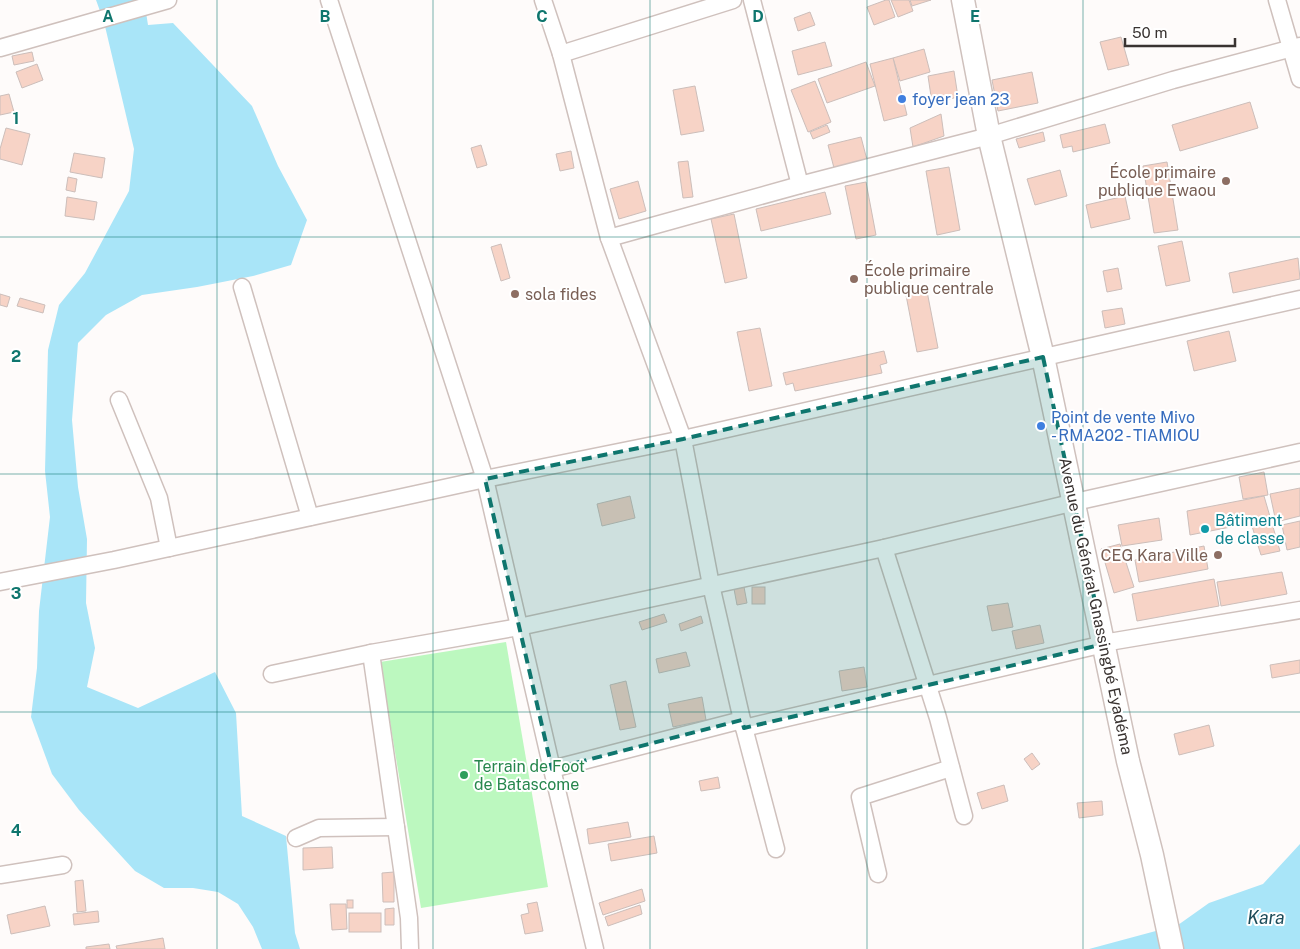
<svg xmlns="http://www.w3.org/2000/svg" width="1300" height="949" viewBox="0 0 1300 949" font-family="'Public Sans',sans-serif">
<style>
.green{fill:#bcf8bf}
.water{fill:#a9e5f8}
.building{fill:#f7d3c6;stroke:#ccbeba}
.lines{fill:none;stroke-linecap:round;stroke-linejoin:round}
.street-casing{stroke:#cfc1bd;stroke-width:19}
.secondary-casing{stroke:#cfc1bd;stroke-width:25}
.street{stroke:#fff;stroke-width:16}
.secondary{stroke:#fff;stroke-width:22}
.marked{fill:#0f766e;fill-opacity:0.2;stroke:#0f766e;stroke-width:4;stroke-dasharray:10 6;stroke-linejoin:round}
.grid{fill:none;stroke:#0f766e;stroke-width:1;stroke-opacity:0.55}
.shop-dot{fill:#3f7fe0;stroke:#fff;stroke-width:2}
.education-dot{fill:#8d6e63;stroke:#fff;stroke-width:2}
.culture-dot{fill:#0f9aa8;stroke:#fff;stroke-width:2}
.leisure-dot{fill:#2e9e5b;stroke:#fff;stroke-width:2}
.labels{text-anchor:middle;dominant-baseline:central;stroke-width:4;stroke-linejoin:round;paint-order:stroke}
.shop-label{font-size:16px;fill:#366cbe;stroke:#fff;text-anchor:start}
.education-label{font-size:16px;fill:#785e54;stroke:#fff;text-anchor:end}
.culture-label{font-size:16px;fill:#0d838f;stroke:#fff;text-anchor:start}
.street-label{font-size:16px;fill:#393331;stroke:#fff}
.leisure-label{font-size:16px;fill:#27864d;stroke:#fff;text-anchor:start}
.water-label{font-size:18px;font-style:italic;fill:#1c4c5a;stroke:#fff}
.grid-label{font-size:16px;text-anchor:middle;font-weight:bold;fill:#0f766e;stroke:#fff;stroke-width:4;stroke-linejoin:round;paint-order:stroke}
</style>
<rect width="100%" height="100%" fill="#fefbfa"/>
<path class="green" d="M506 642 548 887 421 908 380 662Z"/>
<g class="water">
<path d="M96 0H144L148 25 173 23 252 106 278 166 307 220 291 265 253 276 197 287 142 295 106 315 78 343 72 420 78 487 87 539 86 603 95 648 87 687 138 708 215 672 236 713 242 816 286 836 295 933 300 949H262L253 927 238 904 218 892 193 888H164L135 871 79 810 52 774 31 717 37 668 39 611 50 517 45 471 48 350 59 305 85 273 129 191 134 149 104 22Z"/>
<path d="M1300 844V949H1089L1178 925 1209 903 1263 884Z"/>
</g>
<g class="building">
<path d="M886 0H889L895 17 874 25 867 7Z"/>
<path d="M891 0H909L913 11 898 17Z"/>
<path d="M910 0H931L912 6Z"/>
<path d="M810 12 815 25 798 31 794 18Z"/>
<path d="M1121 37 1129 65 1108 70 1100 42Z"/>
<path d="M825 42 832 66 798 75 792 51Z"/>
<path d="M924 49 930 72 900 81 893 58Z"/>
<path d="M32 52 34 61 14 65 12 56Z"/>
<path d="M893 58 907 115 884 121 870 64Z"/>
<path d="M866 62 875 86 827 103 818 79Z"/>
<path d="M37 64 43 80 22 88 16 72Z"/>
<path d="M954 71 958 97 932 103 928 76Z"/>
<path d="M1032 72 1038 103 998 111 992 80Z"/>
<path d="M815 81 831 122 808 132 791 90Z"/>
<path d="M695 86 704 131 681 135 673 90Z"/>
<path d="M9 94 14 112 0 115V96Z"/>
<path d="M1250 102 1258 128 1180 151 1172 125Z"/>
<path d="M941 114 944 136 913 147 910 128Z"/>
<path d="M1105 124 1110 143 1073 152 1072 146 1063 148 1060 135Z"/>
<path d="M827 125 830 132 813 139 810 132Z"/>
<path d="M6 128 30 134 22 165 0 159V149Z"/>
<path d="M1043 132 1045 141 1019 148 1016 139Z"/>
<path d="M861 137 867 160 834 168 828 145Z"/>
<path d="M481 145 487 165 477 168 471 148Z"/>
<path d="M571 151 574 168 560 171 556 154Z"/>
<path d="M74 153 105 158 102 178 70 172Z"/>
<path d="M688 161 693 197 683 198 678 162Z"/>
<path d="M1167 162 1178 230 1154 233 1143 166Z"/>
<path d="M949 167 960 230 937 235 926 171Z"/>
<path d="M1060 170 1067 196 1035 205 1027 179Z"/>
<path d="M68 177 77 179 75 192 66 190Z"/>
<path d="M638 181 646 211 619 219 610 189Z"/>
<path d="M866 182 876 235 856 239 845 186Z"/>
<path d="M825 192 831 214 761 231 756 209Z"/>
<path d="M1125 196 1130 219 1091 228 1086 205Z"/>
<path d="M67 197 97 202 94 220 65 216Z"/>
<path d="M734 214 747 278 725 283 711 219Z"/>
<path d="M1182 241 1190 281 1166 286 1158 246Z"/>
<path d="M501 244 510 278 501 281 491 247Z"/>
<path d="M1298 258 1300 279 1233 293 1229 273Z"/>
<path d="M1118 268 1122 289 1107 292 1103 271Z"/>
<path d="M926 286 938 348 917 352 905 290Z"/>
<path d="M0 294 10 297 7 307 0 305Z"/>
<path d="M20 298 45 305 43 313 17 306Z"/>
<path d="M1122 308 1125 324 1105 328 1102 311Z"/>
<path d="M760 328 772 386 749 391 737 332Z"/>
<path d="M1229 331 1236 361 1194 371 1187 341Z"/>
<path d="M884 351 887 363 880 365 882 373 795 391 793 383 786 385 783 373Z"/>
<path d="M1264 472 1268 495 1243 499 1239 477Z"/>
<path d="M1300 488V516L1276 522 1270 494Z"/>
<path d="M630 496 635 518 602 526 597 504Z"/>
<path d="M1264 496 1280 551 1261 555 1251 523 1190 535 1187 511Z"/>
<path d="M1159 518 1162 540 1122 546 1118 525Z"/>
<path d="M1300 521V547L1287 550 1282 525Z"/>
<path d="M1120 544 1134 587 1114 593 1101 549Z"/>
<path d="M1204 546 1208 569 1139 582 1135 560Z"/>
<path d="M1282 572 1287 594 1221 606 1217 582Z"/>
<path d="M1214 579 1219 606 1137 621 1132 594Z"/>
<path d="M744 587 747 603 737 605 734 589Z"/>
<rect x="752" y="587" width="13" height="17"/>
<path d="M1008 603 1013 627 992 631 987 606Z"/>
<path d="M664 614 667 622 642 630 639 622Z"/>
<path d="M701 616 703 623 681 631 679 624Z"/>
<path d="M1040 625 1044 643 1016 649 1012 631Z"/>
<path d="M686 652 690 666 659 673 656 659Z"/>
<path d="M1300 660V673L1272 678 1270 665Z"/>
<path d="M864 667 867 687 842 691 839 671Z"/>
<path d="M626 681 636 727 620 730 610 685Z"/>
<path d="M702 697 706 720 673 727 668 704Z"/>
<path d="M1209 725 1214 746 1179 755 1174 734Z"/>
<path d="M1032 753 1040 764 1032 770 1024 759Z"/>
<path d="M718 777 720 788 701 791 699 781Z"/>
<path d="M1004 785 1008 801 982 809 977 793Z"/>
<path d="M1102 801 1103 815 1079 818 1077 803Z"/>
<path d="M628 822 631 837 589 844 587 829Z"/>
<path d="M654 836 657 853 611 861 608 844Z"/>
<path d="M332 847 333 868 303 870V848Z"/>
<path d="M394 872V902H383L382 873Z"/>
<path d="M83 880 86 911 77 912 75 881Z"/>
<path d="M642 889 645 901 603 915 599 903Z"/>
<rect x="347" y="900" width="6" height="8"/>
<path d="M537 902 543 931 525 934 521 915 529 913 527 904Z"/>
<path d="M330 904H346L347 929 332 930Z"/>
<path d="M640 905 642 914 608 926 605 917Z"/>
<path d="M45 906 50 926 11 934 7 915Z"/>
<path d="M394 908V925H385V909Z"/>
<path d="M98 911 99 922 74 925 73 914Z"/>
<rect x="349" y="913" width="32" height="19"/>
<path d="M163 938 165 949H117L116 946Z"/>
<path d="M109 944 110 949H86V947Z"/>
</g>
<g class="lines">
<g class="street-casing">
<g id="street">
<path d="M329 0 485 479 552 769 595 949"/>
<path d="M543 0 561 54 609 238 683 439 711 585 742 720 776 849"/>
<path d="M752 0 800 185"/>
<path d="M1277 0 1300 79"/>
<path d="M0 48 168 0"/>
<path d="M561 54 733 0"/>
<path d="M609 238 800 185 989 136 1173 80 1300 46"/>
<path d="M242 287 310 517"/>
<path d="M119 400 159 498 169 548"/>
<path d="M884 548 938 718 964 816"/>
<path d="M0 582 114 560 485 479 683 439 1300 299"/>
<path d="M1103 643 1300 610"/>
<path d="M371 653 409 918 410 949"/>
<path d="M272 674 371 653 519 627 884 548 1075 502 1300 452"/>
<path d="M744 728 1104 644"/>
<path d="M552 769 742 720"/>
<path d="M296 838 319 828 396 827"/>
<path d="M878 874 860 797 951 768"/>
<path d="M0 875 63 865"/>
</g>
</g>
<g class="secondary-casing">
<path id="secondary" d="M963 0 989 136 1043 357 1128 761 1152 855 1172 949"/>
</g>
<use href="#street" class="street"/>
<use href="#secondary" class="secondary"/>
</g>
<path class="marked" d="M1043 357 1104 644 744 728 742 720 552 769 485 479 683 439Z"/>
<path class="grid" d="M217 0V949M433 0V949M650 0V949M867 0V949M1083 0V949M0 237H1300M0 474H1300M0 712H1300"/>
<g class="shop-dot">
<circle cx="902" cy="99" r="5"/>
<circle cx="1041" cy="426" r="5"/>
</g>
<g class="education-dot">
<circle cx="1226" cy="181" r="5"/>
<circle cx="854" cy="279" r="5"/>
<circle cx="515" cy="294" r="5"/>
<circle cx="1218" cy="555" r="5"/>
</g>
<circle class="culture-dot" cx="1205" cy="529" r="5"/>
<circle class="leisure-dot" cx="464" cy="775" r="5"/>
<g class="labels">
<g class="shop-label">
<text x="912" y="99">foyer jean 23</text>
<text x="1051" y="417">Point de vente Mivo<tspan x="1051" dy="18">- RMA202 - TIAMIOU</tspan></text>
</g>
<g class="education-label">
<text x="1216" y="172">École primaire<tspan x="1216" dy="18">publique Ewaou</tspan></text>
<text x="864" y="270" text-anchor="start">École primaire<tspan x="864" dy="18">publique centrale</tspan></text>
<text x="525" y="294" text-anchor="start">sola fides</text>
<text x="1208" y="555">CEG Kara Ville</text>
</g>
<g class="culture-label">
<text x="1215" y="520">Bâtiment<tspan x="1215" dy="18">de classe</tspan></text>
</g>
<g class="street-label">
<text transform="translate(1096 606) rotate(78)">Avenue du Général Gnassingbé Eyadéma</text>
</g>
<g class="leisure-label">
<text x="474" y="766">Terrain de Foot<tspan x="474" dy="18">de Batascome</tspan></text>
</g>
<g class="water-label">
<text x="1266" y="917">Kara</text>
</g>
</g>
<g class="grid-label">
<text x="108" y="22">A</text>
<text x="325" y="22">B</text>
<text x="542" y="22">C</text>
<text x="758" y="22">D</text>
<text x="975" y="22">E</text>
<text x="16" y="124">1</text>
<text x="16" y="362">2</text>
<text x="16" y="599">3</text>
<text x="16" y="836">4</text>
</g>
<path d="M1125 38v8h110v-8" fill="none" stroke="#393331" stroke-width="2.5"/>
<text x="1132" y="38" font-size="15" fill="#393331" stroke="#ffffff" stroke-width="4" paint-order="stroke">50 m</text>
</svg>
